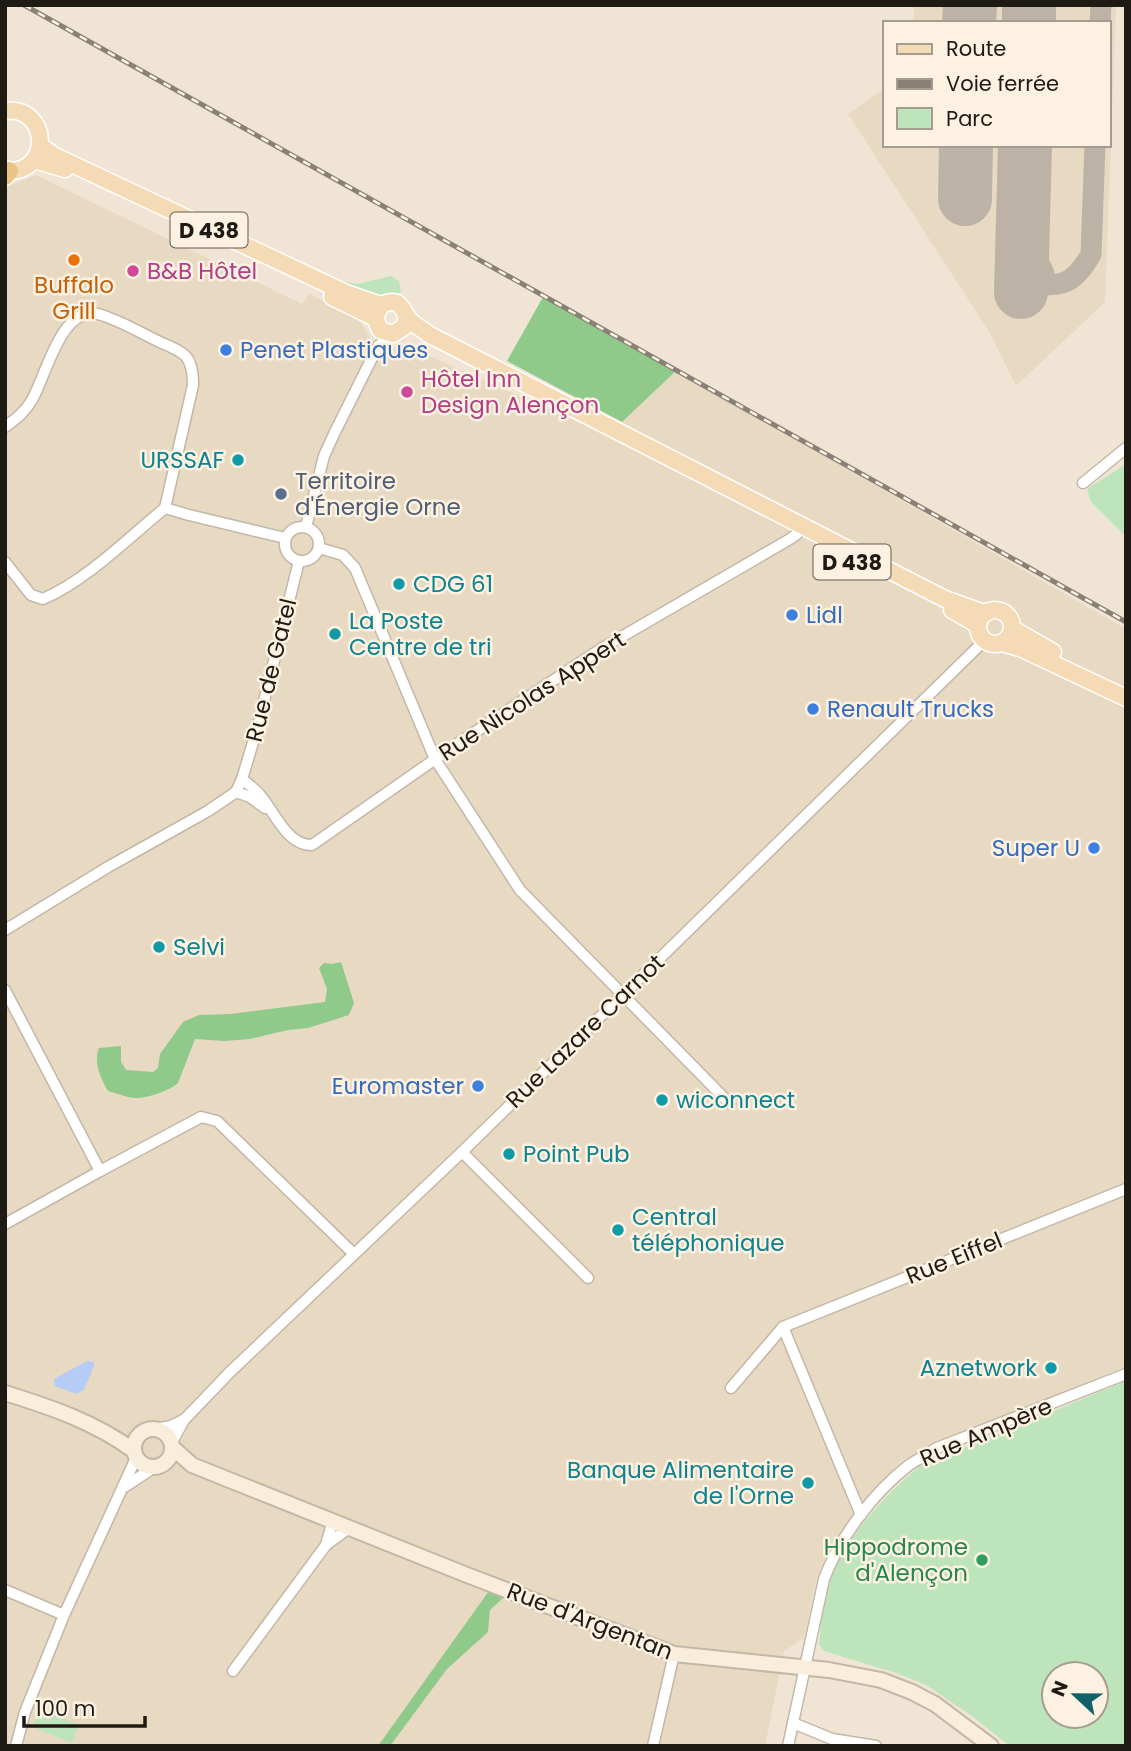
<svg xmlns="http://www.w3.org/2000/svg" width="1131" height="1751" viewBox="0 0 1131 1751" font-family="Poppins,sans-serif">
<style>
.built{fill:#e8d9c2}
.green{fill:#bde4bb;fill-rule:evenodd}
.forest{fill:#8fca8b}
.water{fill:#b5ccf6}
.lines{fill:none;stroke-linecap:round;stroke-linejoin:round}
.taxiway{stroke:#bcb3a6;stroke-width:21}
.runway{stroke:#bcb3a6;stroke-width:54}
.street-casing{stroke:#c3b8a8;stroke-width:13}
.secondary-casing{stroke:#c3b8a8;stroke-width:18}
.primary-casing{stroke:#fff;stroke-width:19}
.highway-casing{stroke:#fff;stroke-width:21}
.street{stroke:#fff;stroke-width:10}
.secondary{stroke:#f9eddb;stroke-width:14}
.primary{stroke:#f4dbb6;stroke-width:16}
.highway{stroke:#ecc386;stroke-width:18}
.rail-casing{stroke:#898176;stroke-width:5}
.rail{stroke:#fdf2e2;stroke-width:2.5;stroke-dasharray:8;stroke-linecap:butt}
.food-dot{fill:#e8710a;stroke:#fdf2e2;stroke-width:2.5}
.hotel-dot{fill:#d1479c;stroke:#fdf2e2;stroke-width:2.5}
.shop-dot{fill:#3f7fe0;stroke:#fdf2e2;stroke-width:2.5}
.culture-dot{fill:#0f9aa8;stroke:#fdf2e2;stroke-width:2.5}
.service-dot{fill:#5c6f8a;stroke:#fdf2e2;stroke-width:2.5}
.leisure-dot{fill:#2e9e5b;stroke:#fdf2e2;stroke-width:2.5}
.labels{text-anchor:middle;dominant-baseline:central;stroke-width:5;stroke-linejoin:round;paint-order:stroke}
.shield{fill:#fdf2e2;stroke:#615b52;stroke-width:2}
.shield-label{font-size:21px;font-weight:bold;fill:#1e1a14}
.hotel-label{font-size:23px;fill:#b23c85;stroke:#fdf2e2;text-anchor:start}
.food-label{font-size:23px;fill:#c56008;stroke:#fdf2e2}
.shop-label{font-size:23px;fill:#366cbe;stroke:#fdf2e2;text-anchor:start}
.culture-label{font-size:23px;fill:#0d838f;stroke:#fdf2e2;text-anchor:start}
.service-label{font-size:23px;fill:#4e5e75;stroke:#fdf2e2;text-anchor:start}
.street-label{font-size:23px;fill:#1e1a14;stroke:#fdf2e2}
.leisure-label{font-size:23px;fill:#27864d;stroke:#fdf2e2;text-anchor:end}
</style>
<rect width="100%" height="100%" fill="#f0e5d5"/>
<g class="built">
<path d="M914 5H1116L1105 302 1016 386 990 333 848 114 884 89V145H1108V23H914Z"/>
<path d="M36 175 302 304 309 294 337 307 360 320 370 338 367 348 381 357 389 349 402 346 414 349 611 437 618 426 676 371 1126 629V1366L924 1448 903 1460 885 1477 840 1535 817 1576 804 1638 784 1651 765 1746H5L6 187Z"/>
</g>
<g class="green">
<path d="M195 215 342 281 357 284 391 276 399 281 401 291 397 296 374 298Z"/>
<path d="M1126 464V537L1091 502 1087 489Z"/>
<path d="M1126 1381V1746H1010L969 1714 926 1685 899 1674 824 1651 819 1645C822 1622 821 1596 831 1575 846 1538 889 1490 920 1466ZM1054 1674H1096V1716H1054Z"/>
<path d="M39 1709 79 1725 72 1743 32 1727Z"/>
</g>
<g class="forest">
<path d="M543 297 676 371 622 422 507 361Z"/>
<path d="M341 962 354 1003 349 1015 308 1028 288 1030 250 1039 224 1041 195 1039 178 1083C169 1091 148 1098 136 1098 127 1098 117 1093 108 1091 101 1079 93 1062 99 1048L121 1046V1062L126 1070 153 1072 158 1068 160 1054 183 1022 199 1015 230 1014 325 1002 327 989 319 968 324 963 332 964Z"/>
<path d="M489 1591 504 1597 490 1610 488 1632 447 1669 390 1746H378Z"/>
</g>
<path class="water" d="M87 1361 94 1362V1366L84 1390 76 1394 55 1386 54 1379Z"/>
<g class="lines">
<g class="taxiway">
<path d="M1100 23 1101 5"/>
<path d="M1023 238C1027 256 1040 259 1044 274L1040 284 1027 286"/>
<path d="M1022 283C1058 286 1072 289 1091 254L1095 145"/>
</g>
<g class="runway">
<path d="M969 23 970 5"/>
<path d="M1029 23V5"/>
<path d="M965 199 966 145"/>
<path d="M1021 292 1025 145"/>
</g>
<g class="street-casing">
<g id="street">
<path d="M5 427C16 419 25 412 32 400 46 376 61 305 98 314 120 320 142 334 162 343 186 353 193 357 193 385L165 508 189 515 285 538"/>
<path d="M1083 483 1126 448"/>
<circle cx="302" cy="544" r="17"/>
<path d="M306 527 324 456 334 434 378 346 393 334"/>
<path d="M319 548 343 555 355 568 435 759 520 890 730 1104"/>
<path d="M5 562 31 595 43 599C87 580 128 538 165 508"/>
<path d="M242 779C248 784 255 789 260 795 274 811 287 846 312 845L454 746 604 647 790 539 797 534 801 526"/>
<path d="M236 792 250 797 265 808"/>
<path d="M5 930 108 867 208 811 236 792 242 779 257 729 299 561"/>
<path d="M5 990 100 1171 201 1117 217 1121 354 1254"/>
<path d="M462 1152 588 1278"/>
<path d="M5 1224 100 1171"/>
<path d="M783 1327 861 1515"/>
<path d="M731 1388 783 1327 1126 1189"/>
<path d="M155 1429 171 1426 183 1420"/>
<path d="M172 1442 184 1420 230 1372 462 1152 984 641"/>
<path d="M126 1486 153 1468"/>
<path d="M326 1545 333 1520"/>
<path d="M5 1590 64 1615"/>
<path d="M233 1671 326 1545 345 1531 347 1525"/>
<path d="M793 1723 832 1739 876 1746"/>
<path d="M16 1746 25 1712 64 1615 136 1458"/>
<path d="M653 1746 674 1654"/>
<path d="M788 1746 824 1579C840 1537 873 1493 909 1465 918 1459 928 1454 937 1448L1126 1374"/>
</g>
</g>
<g class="secondary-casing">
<g id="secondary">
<path d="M5 1393C50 1407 95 1422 134 1451"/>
<circle cx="153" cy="1448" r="19"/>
<path d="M173 1448 192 1465 467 1575 674 1654 829 1670 881 1680 912 1692 935 1704 991 1746"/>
</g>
</g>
<g class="primary-casing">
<g id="primary">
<path d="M5 111C50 105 53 175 5 171"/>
<path d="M40 146 55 156 346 293 381 305"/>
<path d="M34 160 65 169"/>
<path d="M332 297 375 318"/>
<path d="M407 317 404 327 393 334 380 330 375 318 381 305C401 296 400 308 409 319 413 325 423 329 428 334L945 599 984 613"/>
<circle cx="995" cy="627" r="17"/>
<path d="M952 610 978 625"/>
<path d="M1013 629 1053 652"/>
<path d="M1002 643 1020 648 1126 698"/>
</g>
</g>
<g class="highway-casing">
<path id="highway" d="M5 176 9 171"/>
</g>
<use href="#street" class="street"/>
<use href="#secondary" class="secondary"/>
<use href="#primary" class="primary"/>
<use href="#highway" class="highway"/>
<g class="rail-casing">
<path id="rail" d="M24 5 1126 622"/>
</g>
<use href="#rail" class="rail"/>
</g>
<circle class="food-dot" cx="74" cy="260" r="7"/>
<g class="hotel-dot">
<circle cx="133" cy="271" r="7"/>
<circle cx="407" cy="392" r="7"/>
</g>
<g class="shop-dot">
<circle cx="226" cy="350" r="7"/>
<circle cx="792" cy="615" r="7"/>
<circle cx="813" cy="709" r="7"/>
<circle cx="1094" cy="848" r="7"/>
<circle cx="478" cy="1086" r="7"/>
</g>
<g class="culture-dot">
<circle cx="238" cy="460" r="7"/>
<circle cx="399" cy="584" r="7"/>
<circle cx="335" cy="634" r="7"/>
<circle cx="159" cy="947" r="7"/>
<circle cx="662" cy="1100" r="7"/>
<circle cx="509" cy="1154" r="7"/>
<circle cx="618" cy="1230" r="7"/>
<circle cx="1051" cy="1368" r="7"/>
<circle cx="808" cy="1483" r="7"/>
</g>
<circle class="service-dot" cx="281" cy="494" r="7"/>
<circle class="leisure-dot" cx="982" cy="1560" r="7"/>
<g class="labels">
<g class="shield">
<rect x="170.5" y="212.5" width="77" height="35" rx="5"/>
<rect x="813.5" y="544.5" width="77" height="35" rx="5"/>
</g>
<g class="shield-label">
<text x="209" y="230">D 438</text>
<text x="852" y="562">D 438</text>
</g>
<g class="hotel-label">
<text x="147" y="271">B&amp;B Hôtel</text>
<text x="421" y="379">Hôtel Inn<tspan x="421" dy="26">Design Alençon</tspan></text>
</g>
<g class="food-label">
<text x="74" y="285">Buffalo<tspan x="74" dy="26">Grill</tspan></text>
</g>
<g class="shop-label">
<text x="240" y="350">Penet Plastiques</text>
<text x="806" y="615">Lidl</text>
<text x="827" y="709">Renault Trucks</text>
<text x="1080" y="848" text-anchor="end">Super U</text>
<text x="464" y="1086" text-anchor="end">Euromaster</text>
</g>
<g class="culture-label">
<text x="224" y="460" text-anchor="end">URSSAF</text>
<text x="413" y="584">CDG 61</text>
<text x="349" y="621">La Poste<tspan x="349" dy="26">Centre de tri</tspan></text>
<text x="173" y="947">Selvi</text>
<text x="676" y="1100">wiconnect</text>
<text x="523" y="1154">Point Pub</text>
<text x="632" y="1217">Central<tspan x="632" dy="26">téléphonique</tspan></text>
<text x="1037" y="1368" text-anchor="end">Aznetwork</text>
<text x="794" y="1470" text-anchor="end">Banque Alimentaire<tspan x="794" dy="26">de l'Orne</tspan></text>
</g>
<g class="service-label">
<text x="295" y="481">Territoire<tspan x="295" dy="26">d'Énergie Orne</tspan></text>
</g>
<g class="street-label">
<text transform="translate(271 670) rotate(-76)">Rue de Gatel</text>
<text transform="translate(532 696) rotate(-33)">Rue Nicolas Appert</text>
<text transform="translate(585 1031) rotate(-44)">Rue Lazare Carnot</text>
<text transform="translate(954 1258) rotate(-22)">Rue Eiffel</text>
<text transform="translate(986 1432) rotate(-23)">Rue Ampère</text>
<text transform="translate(590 1621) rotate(21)">Rue d'Argentan</text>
</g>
<g class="leisure-label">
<text x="968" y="1547">Hippodrome<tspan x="968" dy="26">d'Alençon</tspan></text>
</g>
</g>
<rect width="1131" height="1751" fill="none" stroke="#1e1a14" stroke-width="14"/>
<rect x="883" y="21" width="228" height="126" fill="#fdf2e2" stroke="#a49c90" stroke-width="2"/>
<rect x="897" y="44" width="35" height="10" fill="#f4dbb6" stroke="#a49c90" stroke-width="2"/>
<text x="946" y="56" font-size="21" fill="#1e1a14">Route</text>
<rect x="897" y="79" width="35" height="10" fill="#898176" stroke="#a49c90" stroke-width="2"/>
<text x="946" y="91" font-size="21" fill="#1e1a14">Voie ferrée</text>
<rect x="897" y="108" width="35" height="21" fill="#bde4bb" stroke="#a49c90" stroke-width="2"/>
<text x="946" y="126" font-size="21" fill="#1e1a14">Parc</text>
<g transform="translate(1075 1695) rotate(292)"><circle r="33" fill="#fdf2e2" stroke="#a49c90" stroke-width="2"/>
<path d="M0-5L12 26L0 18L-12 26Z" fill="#12616a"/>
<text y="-10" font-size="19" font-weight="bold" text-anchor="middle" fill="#1e1a14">N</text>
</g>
<path d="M24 1716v10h121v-10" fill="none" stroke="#1e1a14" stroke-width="3.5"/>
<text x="35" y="1716" font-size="21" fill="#1e1a14" stroke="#fdf2e2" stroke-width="5" paint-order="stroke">100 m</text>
</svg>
